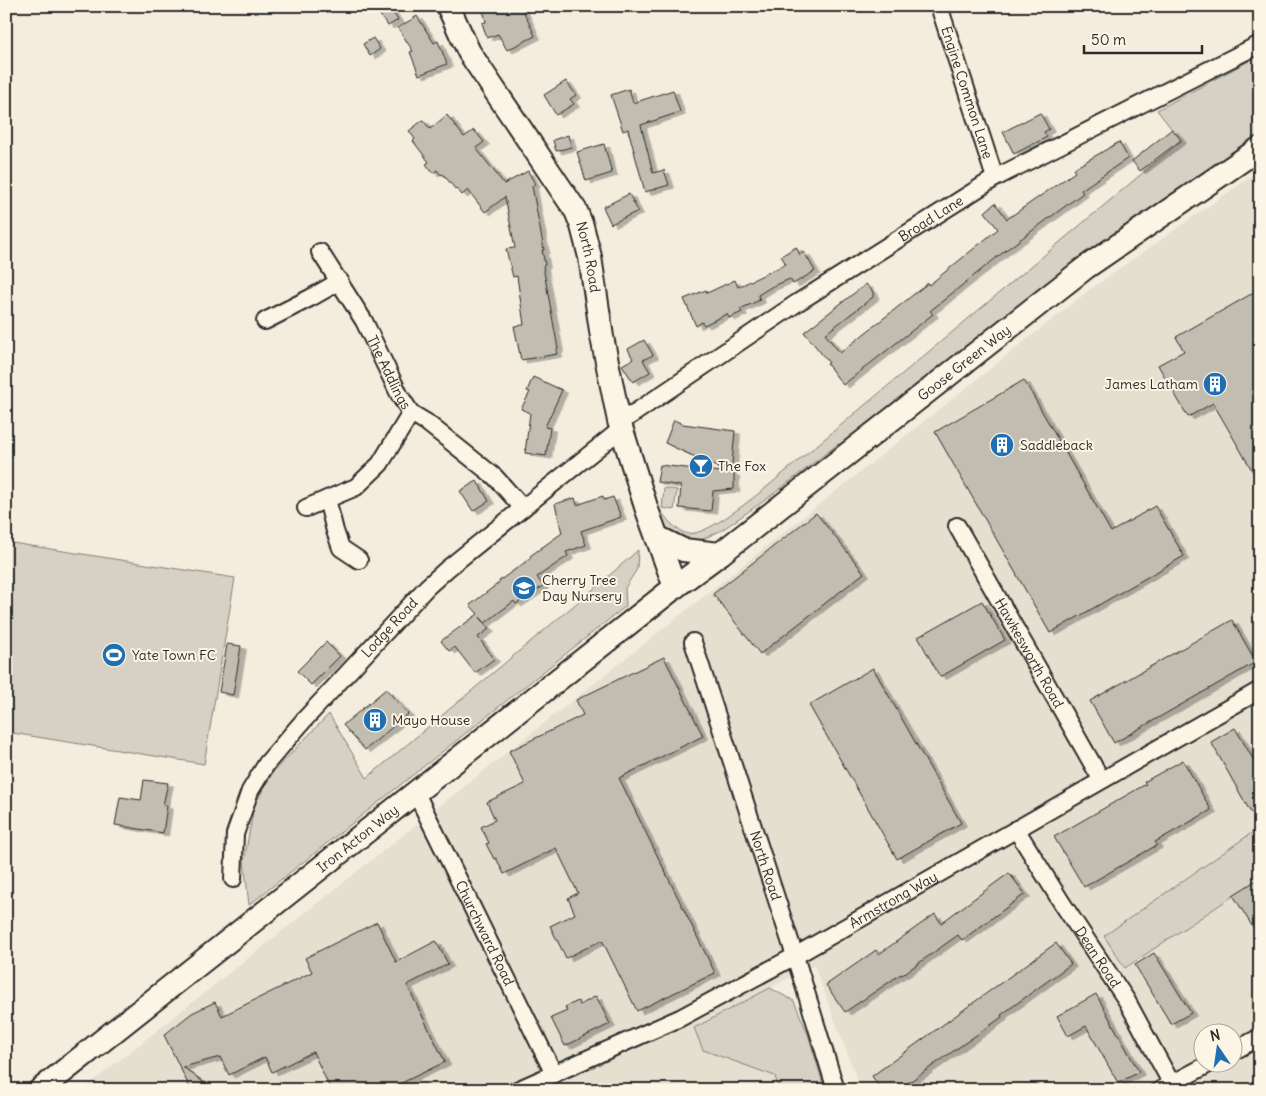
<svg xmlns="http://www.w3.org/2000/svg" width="1266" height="1096" viewBox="0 0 1266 1096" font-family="Delius,sans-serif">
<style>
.built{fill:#e5dfd0;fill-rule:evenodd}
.green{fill:#d6d1c4;stroke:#807e78}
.building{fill:#c2bdb1;stroke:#2b2b2b;filter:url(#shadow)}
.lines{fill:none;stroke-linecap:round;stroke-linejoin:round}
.street-casing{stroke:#2b2b2b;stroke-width:20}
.secondary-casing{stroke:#2b2b2b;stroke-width:26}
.street{stroke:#fcf5e5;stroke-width:16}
.secondary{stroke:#fcf5e5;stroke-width:22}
.labels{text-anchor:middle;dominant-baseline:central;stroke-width:4;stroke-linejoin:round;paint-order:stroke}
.street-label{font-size:14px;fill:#2b2b2b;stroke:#fcf5e5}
.poi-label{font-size:14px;fill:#2b2b2b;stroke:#fcf5e5;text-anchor:start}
</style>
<defs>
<filter id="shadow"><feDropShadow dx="5.5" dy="3" stdDeviation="0" flood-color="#0004"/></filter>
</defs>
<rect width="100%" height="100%" fill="#f4edde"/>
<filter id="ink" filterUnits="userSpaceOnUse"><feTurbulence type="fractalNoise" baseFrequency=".02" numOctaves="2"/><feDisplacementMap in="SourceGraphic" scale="10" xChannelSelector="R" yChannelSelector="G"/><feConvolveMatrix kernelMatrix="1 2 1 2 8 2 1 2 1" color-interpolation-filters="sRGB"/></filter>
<g filter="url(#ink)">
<path class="built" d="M1260 170V827L1104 936 1125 968 1260 878V1090H861L814 965 694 1028 703 1050 775 1076 779 1090H82L1092 288ZM1204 1034H1234V1064H1204Z"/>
<g class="green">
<path d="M1260 55V135C1115 230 981 339 845 445L838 444 768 498 722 530 703 539 689 541 671 535 665 527 660 510C667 519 674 529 685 533 703 539 747 502 762 491L1181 141 1157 110Z"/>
<path d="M664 488 677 490 674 510 662 508Z"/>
<path d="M6 542 235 578 204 764 6 732Z"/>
<path d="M638 550 637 569 625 588 626 606 249 905 244 861 254 806 273 772 329 714 367 778 602 582Z"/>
<path d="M1260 827V878L1125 968 1104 936Z"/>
<path d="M770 988 794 1001 808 1034 825 1090H779L775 1076 703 1050 694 1028Z"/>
</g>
<g class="building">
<path d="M482 6H521L535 36 507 50 498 34 487 38 482 23 486 22Z"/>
<path d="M390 8 398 20 388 26 380 15Z"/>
<path d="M417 16 434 43 438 41 447 64 419 75 410 52 413 51 398 28Z"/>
<path d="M373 38 380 49 370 56 363 44Z"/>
<path d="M566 81 576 95 570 99 574 104 556 115 544 95Z"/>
<path d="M629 89 633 103 673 90 680 112 641 125 653 173 664 170 669 185 645 192 628 129 623 131 611 95Z"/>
<path d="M1040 113 1049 129 1044 132 1047 137 1014 154 1003 132Z"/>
<path d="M447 115 464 137 474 130 484 142 476 148 504 184 528 171 535 184 532 186 544 250H542L545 265 543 266 558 349 556 350 557 354 521 360 514 326 524 325 517 276 513 277 506 249 515 248 505 197 485 212 468 190 462 195 457 189 456 190 443 174 441 175 437 170 433 173 426 164 429 162 413 141 415 139 409 131 423 120 430 129Z"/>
<path d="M1172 129 1181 140 1140 171 1132 161Z"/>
<path d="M568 135 571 147 556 151 553 140Z"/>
<path d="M1119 142 1128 158 1081 190 1083 193 1006 250 930 311 933 314 843 385 827 364 829 363 804 332 866 284 873 292V297L825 334 840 353 928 283 929 285 998 229 985 212 995 203 1007 219 1075 172 1073 169Z"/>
<path d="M604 144 612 173 586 181 577 152Z"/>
<path d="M629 194 638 211 611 224 603 207Z"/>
<path d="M796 247 800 255 804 252 815 271 793 284 790 279 771 287 758 295 760 300 740 309 742 312 729 318 727 314 704 325 702 322 696 326 684 299 706 290 707 293 735 280 738 287 786 264 781 256Z"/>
<path d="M1260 289V484L1213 403 1188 417 1158 365 1184 351 1176 337Z"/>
<path d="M644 340 653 355 643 360 650 372 633 382 622 365 633 359 628 349Z"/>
<path d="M533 377 562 390 545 427 550 428 546 456 525 453 530 413 521 409 530 392 527 391Z"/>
<path d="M1024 380 1111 532 1155 506 1184 556 1050 633 935 432Z"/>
<path d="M674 420 683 424 735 431 731 474 734 473V489L713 491 711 511 679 508 681 486 657 482 660 465 730 473 665 443Z"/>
<path d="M477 481 489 501 473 511 460 491Z"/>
<path d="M603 496 604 500 613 497 621 517 581 531 586 545 566 552 568 556 537 577 543 586 516 604 514 601 485 623 480 617 489 629 478 637 494 659 475 673 455 647 449 651 441 641 478 614 470 605 500 582 499 581 531 558 530 556 562 533 555 504 575 498 577 505Z"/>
<path d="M816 513 864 573 760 654 713 594Z"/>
<path d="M982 601 1005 640 940 677 918 637Z"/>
<path d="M1232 620 1256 662 1114 743 1090 701Z"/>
<path d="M326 642 340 656 311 685 297 671Z"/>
<path d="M227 644 241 646 233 695 219 692Z"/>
<path d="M664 657 703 736 619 778 715 973 637 1011 602 940 566 958 550 926 575 914 568 898 578 893 556 848 504 874 496 858 494 859 486 844 489 843 481 827 495 820 487 802 525 784 509 751 583 715 576 700Z"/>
<path d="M873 668 961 823 897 859 809 705Z"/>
<path d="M386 689 408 714 365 750 343 725Z"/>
<path d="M1235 728 1260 771V808L1251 813 1211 742Z"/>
<path d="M1183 760 1211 810 1155 842 1157 845 1084 887 1054 837 1146 784 1144 782Z"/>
<path d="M144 780 168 783 163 805 167 806 163 833 115 825 120 797 141 800Z"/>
<path d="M1009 873 1025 894 962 940 958 935 902 975 901 974 845 1012 826 985 876 950 879 954 935 914 941 923Z"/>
<path d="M1260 878V939L1233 895Z"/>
<path d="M377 922 396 962 436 941 448 964 407 985 445 1062 387 1090H331L313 1052 272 1072 265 1057 229 1075 220 1057 183 1067 214 1090H191L164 1035 192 1013 215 1002 222 1016 312 972 305 958Z"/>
<path d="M1056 943 1071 964 1001 1015 1002 1017 898 1090H881L872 1076Z"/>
<path d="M1154 953 1191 1013 1171 1024 1135 965Z"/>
<path d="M1096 994 1139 1072 1118 1083 1086 1026 1068 1036 1057 1016Z"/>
<path d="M596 996 610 1024 565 1046 551 1018 567 1011 565 1007 578 1001 580 1005Z"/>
</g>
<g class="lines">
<g class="street-casing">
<g id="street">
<path id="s1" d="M939 6 995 178"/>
<path id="s2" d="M320 252 364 321 400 396 411 413 426 422 495 477 523 508"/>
<path d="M265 321 312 297 340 281"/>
<path id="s3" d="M619 421 627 418 797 303 995 178 1260 44"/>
<path d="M327 499 335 531 341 548 359 560"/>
<path d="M306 508 356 487 380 464 411 413"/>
<path id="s4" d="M957 526 1101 779"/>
<path id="s5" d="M693 642 795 956 836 1090"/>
<path id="s6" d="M416 793 554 1074"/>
<path id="s7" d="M1016 829 1062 903 1127 1001 1175 1090"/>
<path id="s8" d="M233 879 235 834 250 791 267 763 304 720 427 587 447 569 615 434 622 431"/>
<path d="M1234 1051 1260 1037"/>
<path id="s9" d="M517 1090 680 1018 795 956 1260 690"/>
<path d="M1160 1090 1209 1064"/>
</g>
</g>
<g class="secondary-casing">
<g id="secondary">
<path id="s10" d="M448 6 469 52 559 186 576 211 582 226 590 257 602 337 619 421 647 510 675 587"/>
<path d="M657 537 683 550 720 554"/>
<path id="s11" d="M40 1090 675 587 720 554 1085 268 1260 148"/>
</g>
</g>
<use href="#street" class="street"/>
<use href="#secondary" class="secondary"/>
</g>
</g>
<defs>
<g id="building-disc" transform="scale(1.25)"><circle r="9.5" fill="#1f6fb2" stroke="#fcf5e5"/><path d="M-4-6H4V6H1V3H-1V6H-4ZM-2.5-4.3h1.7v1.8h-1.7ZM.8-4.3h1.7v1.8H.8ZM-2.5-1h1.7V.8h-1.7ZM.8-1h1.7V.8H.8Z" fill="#fff"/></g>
<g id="bar-disc" transform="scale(1.25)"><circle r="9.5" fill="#1f6fb2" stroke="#fcf5e5"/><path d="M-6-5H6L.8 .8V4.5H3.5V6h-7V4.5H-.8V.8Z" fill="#fff"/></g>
<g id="school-disc" transform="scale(1.25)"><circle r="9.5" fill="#1f6fb2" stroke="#fcf5e5"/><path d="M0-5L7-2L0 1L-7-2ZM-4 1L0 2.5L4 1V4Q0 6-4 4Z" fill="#fff"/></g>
<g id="stadium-disc" transform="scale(1.25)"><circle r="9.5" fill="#1f6fb2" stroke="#fcf5e5"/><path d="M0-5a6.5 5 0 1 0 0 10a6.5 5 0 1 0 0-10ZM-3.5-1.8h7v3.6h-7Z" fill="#fff"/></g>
</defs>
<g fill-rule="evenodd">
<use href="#building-disc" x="1215" y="384"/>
<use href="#building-disc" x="1002" y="445"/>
<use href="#bar-disc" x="701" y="466"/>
<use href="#school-disc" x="524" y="588"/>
<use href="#stadium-disc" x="114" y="655"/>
<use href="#building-disc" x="375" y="720"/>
</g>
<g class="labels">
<g class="street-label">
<text stroke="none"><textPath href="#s1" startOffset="91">Engine Common Lane</textPath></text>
<text stroke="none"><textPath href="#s3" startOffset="372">Broad Lane</textPath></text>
<text stroke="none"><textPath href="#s10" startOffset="290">North Road</textPath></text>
<text stroke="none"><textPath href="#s11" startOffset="1176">Goose Green Way</textPath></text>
<text stroke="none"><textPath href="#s2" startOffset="139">The Addlings</textPath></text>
<text stroke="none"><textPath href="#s8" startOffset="306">Lodge Road</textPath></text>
<text stroke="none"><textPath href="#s4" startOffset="146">Hawkesworth Road</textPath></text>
<text stroke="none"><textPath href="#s11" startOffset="405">Iron Acton Way</textPath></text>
<text stroke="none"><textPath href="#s5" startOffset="235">North Road</textPath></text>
<text stroke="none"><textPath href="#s9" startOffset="422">Armstrong Way</textPath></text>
<text stroke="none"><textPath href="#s6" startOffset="156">Churchward Road</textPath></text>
<text stroke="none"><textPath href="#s7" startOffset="152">Dean Road</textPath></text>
</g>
<g class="poi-label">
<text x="1198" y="384" text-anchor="end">James Latham</text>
<text x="1020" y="445">Saddleback</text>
<text x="718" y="466">The Fox</text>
<text x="542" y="580">Cherry Tree<tspan x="542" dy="16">Day Nursery</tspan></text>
<text x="132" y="655">Yate Town FC</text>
<text x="392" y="720">Mayo House</text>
</g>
</g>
<rect width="1266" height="1096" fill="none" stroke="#fcf5e5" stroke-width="25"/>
<rect x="12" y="12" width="1241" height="1071" fill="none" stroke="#2b2b2b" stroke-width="2" filter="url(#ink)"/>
<g transform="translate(1218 1048) rotate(347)"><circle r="24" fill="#fcf5e5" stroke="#a8a49b"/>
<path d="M0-4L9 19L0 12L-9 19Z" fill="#1f6fb2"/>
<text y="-8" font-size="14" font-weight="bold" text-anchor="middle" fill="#2b2b2b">N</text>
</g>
<path d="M1084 45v8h118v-8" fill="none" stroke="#2b2b2b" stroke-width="2.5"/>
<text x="1091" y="45" font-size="15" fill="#2b2b2b" stroke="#fcf5e5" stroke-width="4" paint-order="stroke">50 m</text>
</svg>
